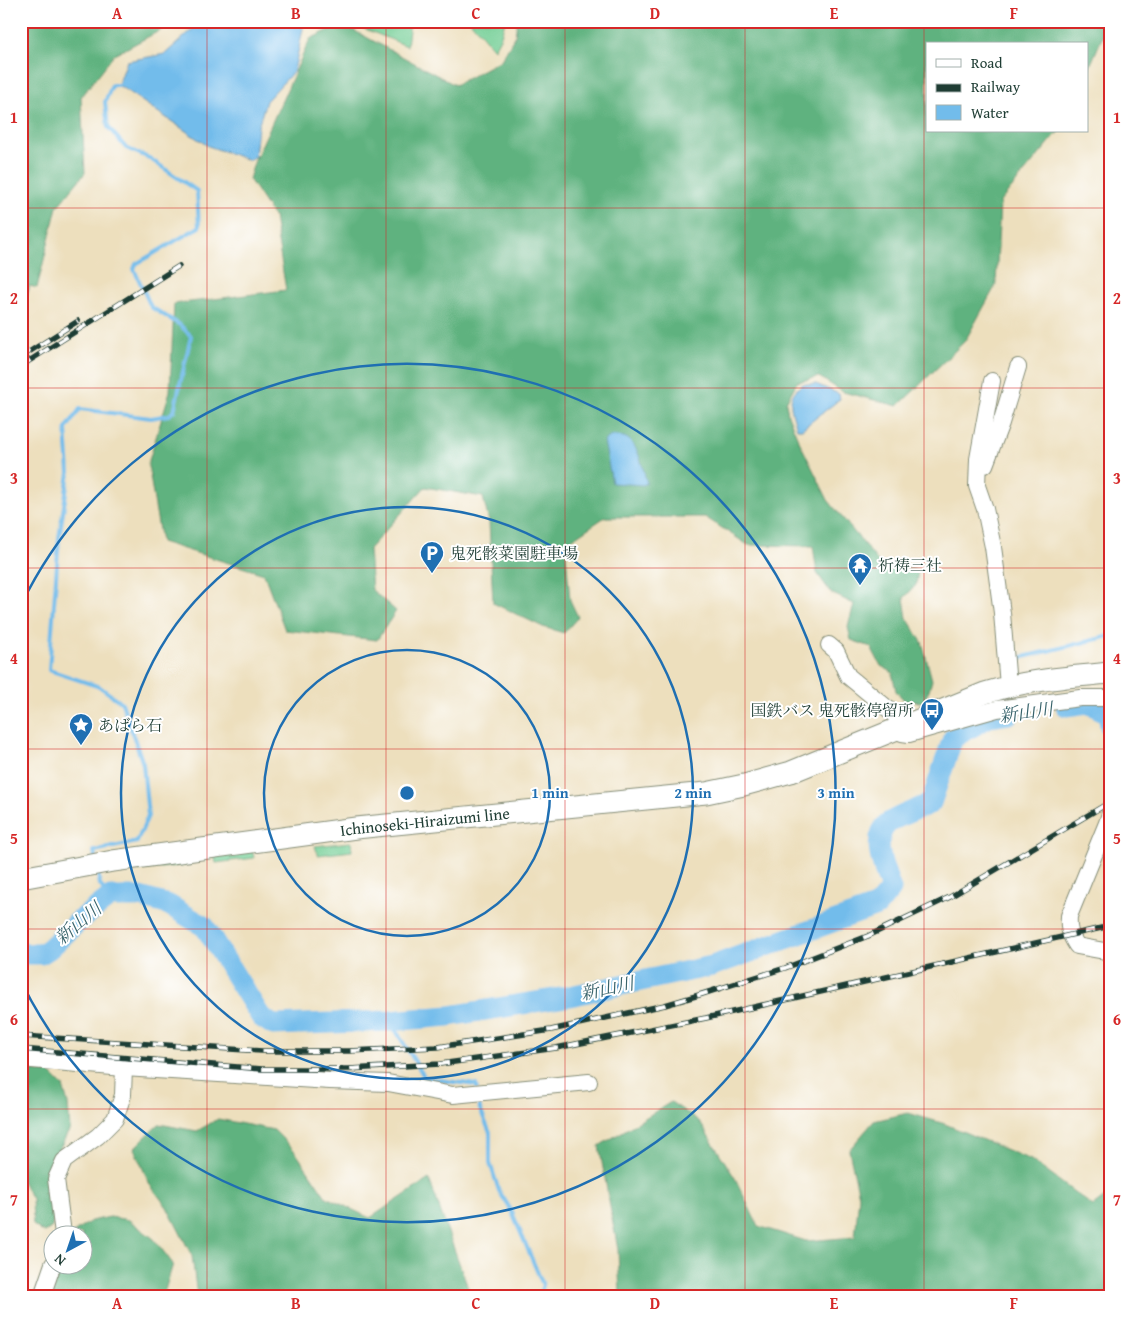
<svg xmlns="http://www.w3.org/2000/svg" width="1131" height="1317" viewBox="0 0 1131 1317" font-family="'Gentium Book Plus','Noto Serif JP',serif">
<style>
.green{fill:#74cf96;stroke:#4a8665}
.forest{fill:#5fb27f;stroke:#3f785a}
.water{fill:#72bceb;stroke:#487c90}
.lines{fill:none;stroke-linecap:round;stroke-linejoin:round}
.stream{stroke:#72bceb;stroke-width:4}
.river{stroke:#72bceb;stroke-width:21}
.minor-casing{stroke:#868e78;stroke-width:18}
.major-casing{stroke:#868e78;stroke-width:23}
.minor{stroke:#fff;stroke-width:16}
.major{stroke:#fff;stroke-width:21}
.rail-casing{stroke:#1f3d34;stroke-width:5.5}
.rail{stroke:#fff;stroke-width:4;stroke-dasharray:11;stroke-linecap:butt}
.grid{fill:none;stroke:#d62828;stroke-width:1;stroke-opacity:0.55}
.ring{fill:none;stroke:#1f6fb2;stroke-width:2.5}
.labels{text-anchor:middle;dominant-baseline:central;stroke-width:4;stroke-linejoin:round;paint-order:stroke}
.poi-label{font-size:16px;fill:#1f3d34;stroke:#fff;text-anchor:start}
.street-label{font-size:16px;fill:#1f3d34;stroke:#fff}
.water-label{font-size:18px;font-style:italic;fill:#38636b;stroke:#fff}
.centre{fill:#1f6fb2;stroke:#fff;stroke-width:2.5}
.ring-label{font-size:15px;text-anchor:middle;font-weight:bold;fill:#1f6fb2;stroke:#fff;stroke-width:4;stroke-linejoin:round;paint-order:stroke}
.neatline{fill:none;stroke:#d62828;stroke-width:2}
.grid-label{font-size:16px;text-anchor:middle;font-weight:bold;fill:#d62828}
</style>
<rect width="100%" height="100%" fill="#fff"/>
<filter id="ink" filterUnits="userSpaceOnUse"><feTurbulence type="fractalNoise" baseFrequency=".02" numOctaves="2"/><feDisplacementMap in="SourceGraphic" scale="10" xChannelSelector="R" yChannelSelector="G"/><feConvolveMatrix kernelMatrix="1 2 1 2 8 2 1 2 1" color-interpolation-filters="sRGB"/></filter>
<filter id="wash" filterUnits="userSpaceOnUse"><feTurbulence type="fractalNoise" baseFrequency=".0096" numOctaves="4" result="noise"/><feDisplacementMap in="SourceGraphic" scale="20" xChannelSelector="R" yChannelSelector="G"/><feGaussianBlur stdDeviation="1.12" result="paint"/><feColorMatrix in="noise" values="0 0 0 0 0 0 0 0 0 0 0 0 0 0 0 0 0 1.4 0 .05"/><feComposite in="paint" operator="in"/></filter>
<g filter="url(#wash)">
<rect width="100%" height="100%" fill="#eddfbd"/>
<g class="green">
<path d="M306 21H410L407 46 355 25Z"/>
<path d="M470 21H505L501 36 494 49Z"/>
<path d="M351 842 352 851 318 855 315 846Z"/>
<path d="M252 849 254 858 216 863 214 854Z"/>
<path d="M188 859 190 865 128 871V868Z"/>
</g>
<g class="forest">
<path d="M21 21H178L114 55 81 97 85 173 57 207 37 288 30 286 21 314Z"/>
<path d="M517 21H1101L1108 24 1087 73V44H927V131H1059L1000 202 996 285 965 341 898 406 843 392 819 377 797 382 786 402 788 415 797 437 828 500 881 565 900 562 918 571 916 585 904 598 907 618 922 642 932 680 929 691 923 702 905 701 896 691 892 672 881 666 871 647 851 640 848 627 854 604 831 593 817 573 813 546 748 545 705 517H605L565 544 570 600 578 617 564 633 543 627 493 603 489 522 483 497 425 487 369 549 372 590 396 611 377 640 285 630 264 574 161 542 148 464 170 391 174 304 286 290 274 217 249 179 255 160 310 39 342 24 455 85 501 60 515 36Z"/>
<path d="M21 1069 50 1073 63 1086 68 1104 70 1129 50 1166 48 1190 55 1211 52 1227 44 1233 33 1225 32 1199 21 1179Z"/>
<path d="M671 1102 699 1121 735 1178 758 1226 806 1241 855 1237 859 1196 849 1150 874 1121 908 1113 945 1124 1031 1160 1093 1206 1110 1193V1296H620L618 1250 599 1146Z"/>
<path d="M218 1119 274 1130 294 1150 326 1197 370 1218 429 1179 471 1296H197L192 1256 167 1207 150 1185 134 1148 159 1124 197 1131Z"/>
<path d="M110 1217 129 1220 154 1239 173 1264 165 1290 162 1296H47L58 1265 82 1264V1234H71L73 1233 91 1221Z"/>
</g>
<g class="water">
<path d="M202 21H301L303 29 294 71 266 101 258 127 255 156 249 160 208 146 118 85 127 61 165 54Z"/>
<path d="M803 384H816L839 394 840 399 802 429H797C792 410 784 397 803 384Z"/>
<path d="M611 436C615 436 620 436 624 437 639 442 643 470 647 483L643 485 612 483 604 441Z"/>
</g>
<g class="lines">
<g class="stream">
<path d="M1019 678 1015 659 1110 636"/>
<path d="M95 857 94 851 137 842 148 816 143 764 122 703 100 687 49 670 59 538 69 473 66 429 80 409 151 418 169 415 174 411 191 336 180 325 151 307 134 269 136 264 199 227 197 191 149 158 126 148 108 127 105 102 112 85H118"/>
<path d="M98 871 100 885 110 897"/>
<path d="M390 1021 425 1078 476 1085 477 1088"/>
<path d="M478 1097 480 1109 490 1133V1163L499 1191 511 1210 543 1285 539 1296"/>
</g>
<g class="river">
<path d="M1066 706 1088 703 1108 713 1110 726"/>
<path d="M21 951 26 954H41L49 949 80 920 110 897H140L169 905 205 927 261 1017 273 1025 390 1021 449 1016 560 998 712 966 877 906 891 889C884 869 870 840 888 823 894 818 923 807 931 803L953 738 989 717 1009 714"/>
</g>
</g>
</g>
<g filter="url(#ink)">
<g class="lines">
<g class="minor-casing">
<g id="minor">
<path d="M992 381 978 459 977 486 985 509 993 547 1002 613 1008 686"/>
<path d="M985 465 1001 423 1018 367"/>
<path d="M829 645 836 651 848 676 893 713 903 726"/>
<path d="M902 733 909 734 997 709 1080 698H1110"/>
<path d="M1110 813 1107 823 1069 916C1068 929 1070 935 1077 946L1110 952"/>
<path d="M21 1059 124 1068 330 1081 388 1083 453 1095 589 1082"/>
<path d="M63 1234 56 1179 64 1161 98 1136 115 1119 123 1095 124 1068"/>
<path d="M42 1296 53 1264"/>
</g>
</g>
<g class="major-casing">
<g id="major">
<path id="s1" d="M21 878 113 861 356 828 706 793 744 785 791 772 985 693C1026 680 1067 677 1110 673"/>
</g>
</g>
<use href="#minor" class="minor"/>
<use href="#major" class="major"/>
<g class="rail-casing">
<g id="rail">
<path d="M21 357 78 321"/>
<path d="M21 366 179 266"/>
<path d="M21 1036 262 1051H349L438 1047 551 1030 665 1005 699 995 785 968 868 936 950 897 1110 802"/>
<path d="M21 1049 262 1069H349L440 1064 556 1048 706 1018 1110 926"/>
</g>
</g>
<use href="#rail" class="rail"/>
</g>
</g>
<path class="grid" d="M207 21V1296M386 21V1296M565 21V1296M745 21V1296M924 21V1296M21 208H1110M21 388H1110M21 568H1110M21 749H1110M21 929H1110M21 1109H1110"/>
<g class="ring">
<circle cx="407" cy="793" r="143"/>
<circle cx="407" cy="793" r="286"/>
<path d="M21 605A429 429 0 1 1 21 981"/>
</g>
<defs>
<g id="parking-pin" transform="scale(1.25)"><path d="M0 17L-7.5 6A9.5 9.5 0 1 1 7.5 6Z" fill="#1f6fb2" stroke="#fff"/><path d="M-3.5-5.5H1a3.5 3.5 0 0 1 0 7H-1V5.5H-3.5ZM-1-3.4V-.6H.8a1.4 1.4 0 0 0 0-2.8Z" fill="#fff"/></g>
<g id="temple-pin" transform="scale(1.25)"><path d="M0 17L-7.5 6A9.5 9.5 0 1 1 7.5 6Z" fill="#1f6fb2" stroke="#fff"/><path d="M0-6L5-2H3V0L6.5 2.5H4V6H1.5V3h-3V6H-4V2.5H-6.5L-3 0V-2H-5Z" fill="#fff"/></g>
<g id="bus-pin" transform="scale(1.25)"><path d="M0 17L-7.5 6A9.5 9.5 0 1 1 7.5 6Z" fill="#1f6fb2" stroke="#fff"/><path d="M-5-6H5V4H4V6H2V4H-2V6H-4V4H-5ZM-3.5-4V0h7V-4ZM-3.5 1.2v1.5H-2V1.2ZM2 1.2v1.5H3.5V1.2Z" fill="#fff"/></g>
<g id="sight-pin" transform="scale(1.25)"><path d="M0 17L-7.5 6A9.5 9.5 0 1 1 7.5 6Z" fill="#1f6fb2" stroke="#fff"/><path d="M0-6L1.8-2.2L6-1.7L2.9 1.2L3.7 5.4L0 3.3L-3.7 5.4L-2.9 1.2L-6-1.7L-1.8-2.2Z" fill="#fff"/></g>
</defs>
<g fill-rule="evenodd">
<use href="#parking-pin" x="432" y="553"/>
<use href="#temple-pin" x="860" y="565"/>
<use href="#bus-pin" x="932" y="710"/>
<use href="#sight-pin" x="81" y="725"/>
</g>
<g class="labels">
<g class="poi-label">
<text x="450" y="553">鬼死骸菜園駐車場</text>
<text x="878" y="565">祈祷三社</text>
<text x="914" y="710" text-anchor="end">国鉄バス 鬼死骸停留所</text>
<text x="98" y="725">あばら石</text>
</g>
<g class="street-label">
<text stroke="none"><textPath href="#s1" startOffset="408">Ichinoseki-Hiraizumi line</textPath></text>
</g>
<g class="water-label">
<text transform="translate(1026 712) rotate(-8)">新山川</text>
<text transform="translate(78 923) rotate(-40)">新山川</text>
<text transform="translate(607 988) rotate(-12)">新山川</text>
</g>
</g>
<circle cx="407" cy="793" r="8" class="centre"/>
<g class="ring-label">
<text x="550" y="798">1 min</text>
<text x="693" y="798">2 min</text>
<text x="836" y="798">3 min</text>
</g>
<rect width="1131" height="1317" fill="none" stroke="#fff" stroke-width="55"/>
<rect x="926" y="42" width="162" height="90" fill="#ffffff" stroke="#a5b1ae"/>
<rect x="936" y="59" width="25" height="8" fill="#ffffff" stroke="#a5b1ae"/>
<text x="971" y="68" font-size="15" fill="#1f3d34">Road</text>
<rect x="936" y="84" width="25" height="8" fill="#1f3d34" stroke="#a5b1ae"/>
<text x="971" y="92" font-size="15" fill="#1f3d34">Railway</text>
<rect x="936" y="105" width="25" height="15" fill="#72bceb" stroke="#a5b1ae"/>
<text x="971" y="118" font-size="15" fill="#1f3d34">Water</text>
<g transform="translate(68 1250) rotate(220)"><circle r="24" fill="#ffffff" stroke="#a5b1ae"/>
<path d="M0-4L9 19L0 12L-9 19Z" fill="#1f6fb2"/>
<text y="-8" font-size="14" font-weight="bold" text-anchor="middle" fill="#1f3d34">N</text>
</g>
<rect x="28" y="28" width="1076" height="1262" class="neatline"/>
<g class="grid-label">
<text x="117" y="19">A</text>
<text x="296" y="19">B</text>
<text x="476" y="19">C</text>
<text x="655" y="19">D</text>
<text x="834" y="19">E</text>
<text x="1014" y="19">F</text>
<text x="14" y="123">1</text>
<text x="1117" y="123">1</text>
<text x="14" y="304">2</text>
<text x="1117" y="304">2</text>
<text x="14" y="484">3</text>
<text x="1117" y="484">3</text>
<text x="14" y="664">4</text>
<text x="1117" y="664">4</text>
<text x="14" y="844">5</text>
<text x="1117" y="844">5</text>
<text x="14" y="1025">6</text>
<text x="1117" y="1025">6</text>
<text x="14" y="1205">7</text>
<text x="1117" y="1205">7</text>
<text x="117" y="1309">A</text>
<text x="296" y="1309">B</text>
<text x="476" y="1309">C</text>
<text x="655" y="1309">D</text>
<text x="834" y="1309">E</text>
<text x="1014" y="1309">F</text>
</g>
</svg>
